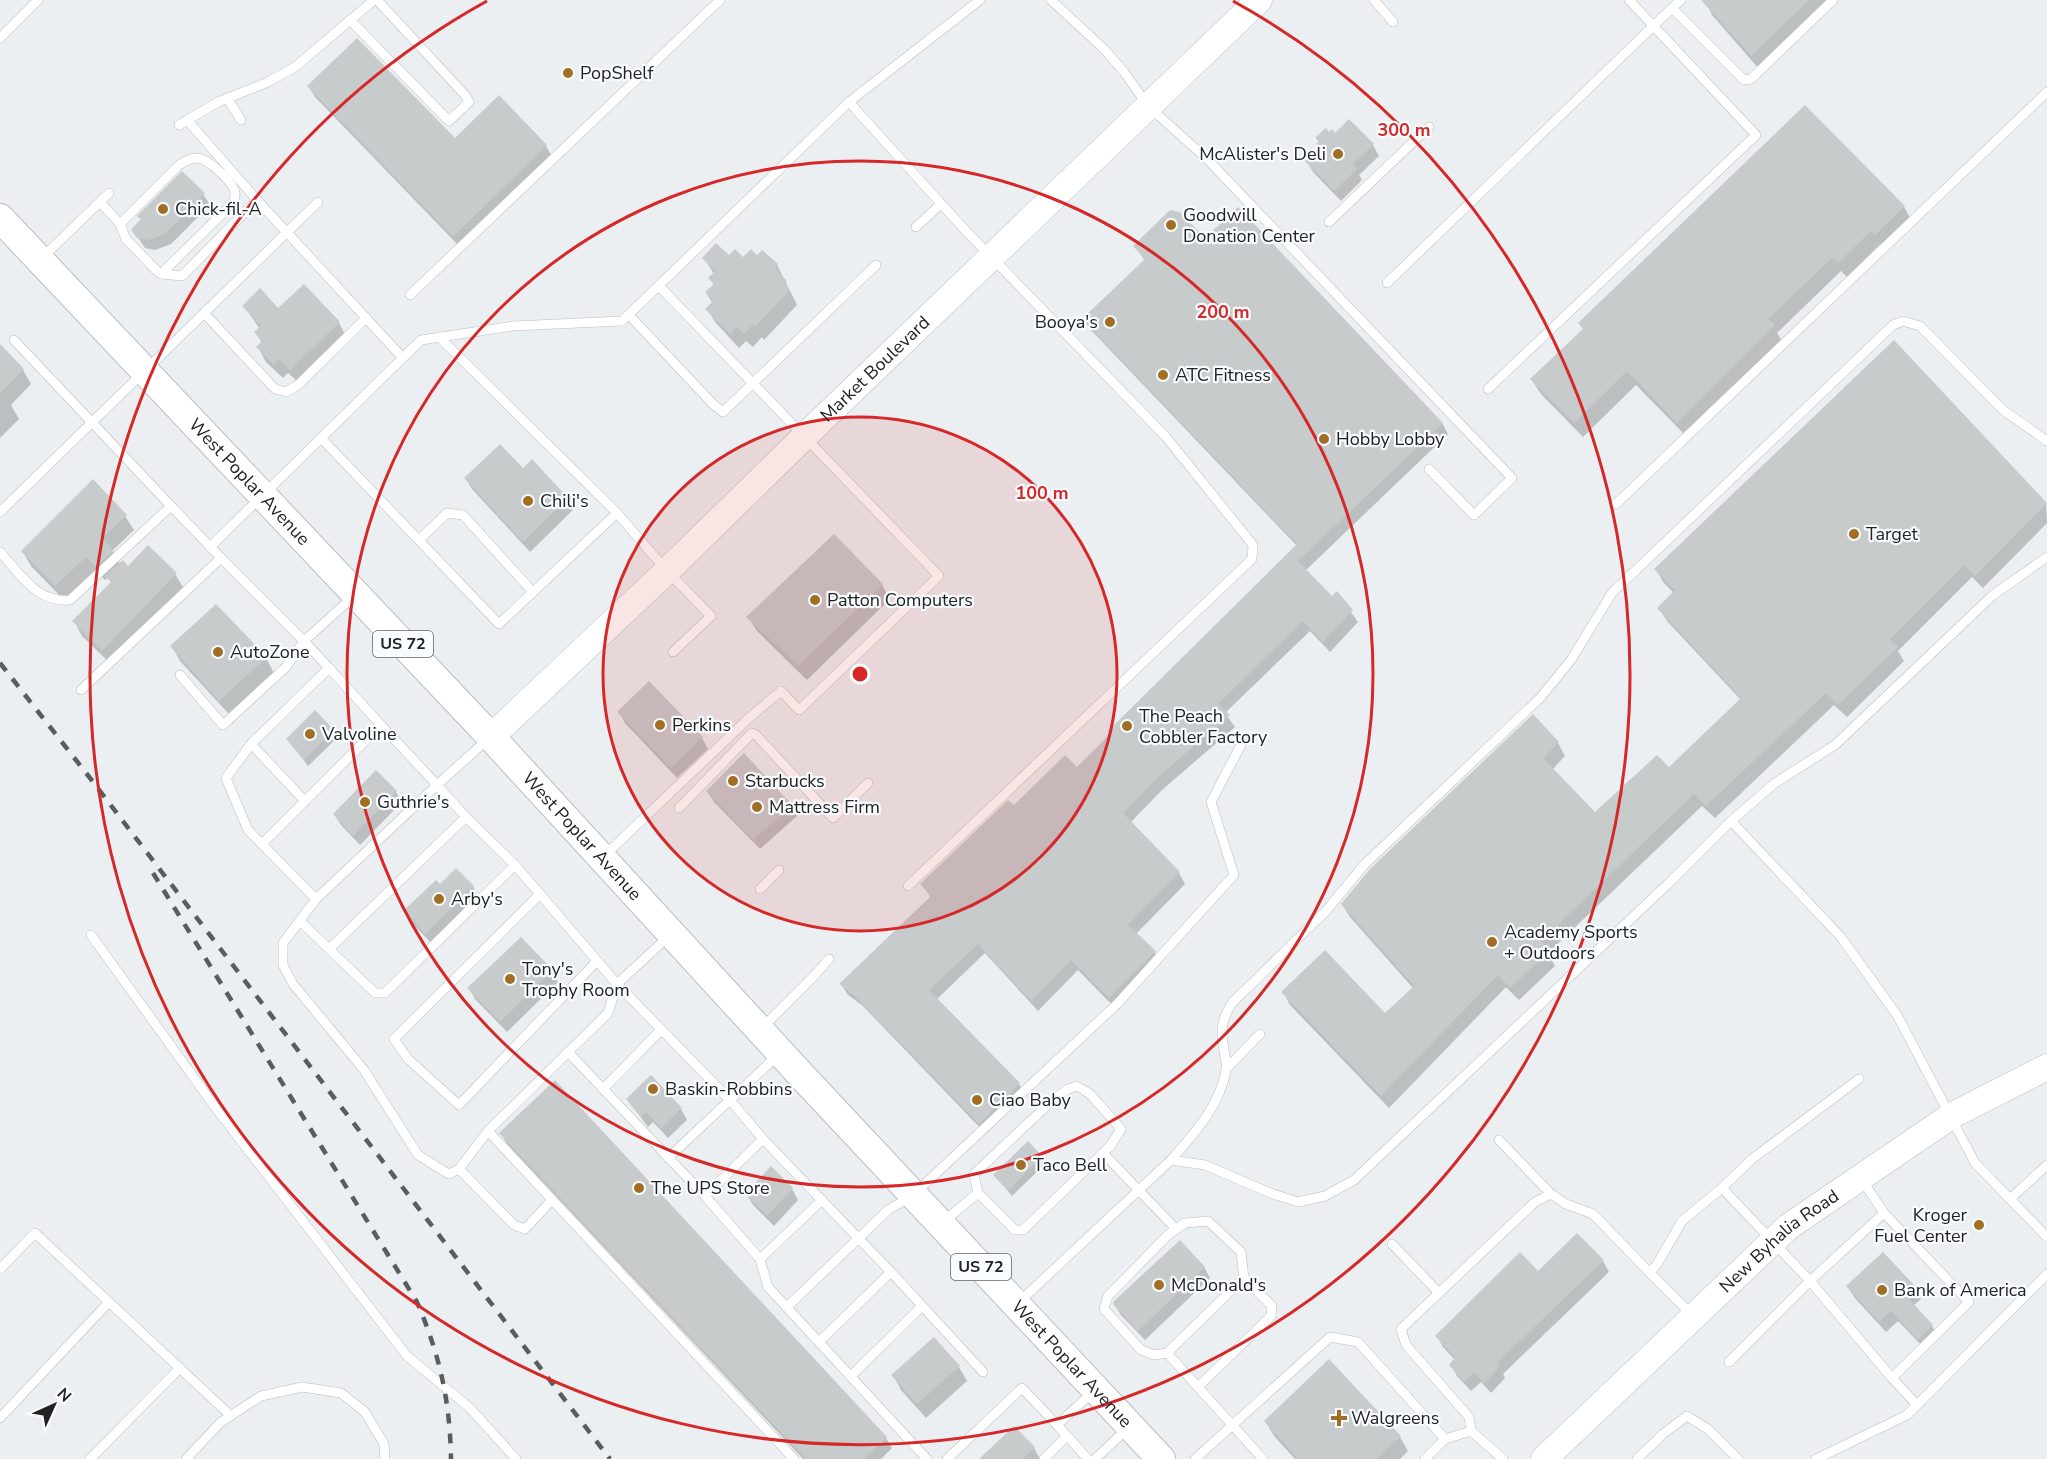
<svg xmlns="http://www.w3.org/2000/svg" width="2047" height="1459" viewBox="0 0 2047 1459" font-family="'Nunito Sans',sans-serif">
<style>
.shadow{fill:#0003}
.building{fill:#c7cbcc}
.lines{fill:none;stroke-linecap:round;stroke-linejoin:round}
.lane-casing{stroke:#babec0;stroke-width:10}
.secondary-casing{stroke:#babec0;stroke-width:27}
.primary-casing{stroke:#babec0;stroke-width:30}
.lane{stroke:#fff;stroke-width:9}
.secondary{stroke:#fff;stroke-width:26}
.primary{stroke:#fff;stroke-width:28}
.rail{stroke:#5a5d5e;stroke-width:4.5;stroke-dasharray:10 10;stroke-linecap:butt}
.ring{fill:none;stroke:#d62828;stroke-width:3}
.poi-dot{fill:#a06f24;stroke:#f8fcfe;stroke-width:2}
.labels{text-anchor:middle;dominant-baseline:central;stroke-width:4.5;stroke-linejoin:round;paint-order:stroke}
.shield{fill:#f8fcfe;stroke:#626465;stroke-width:1.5}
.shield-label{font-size:16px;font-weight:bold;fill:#212323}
.poi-label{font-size:18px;fill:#212323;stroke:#f8fcfe;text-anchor:start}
.street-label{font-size:18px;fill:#212323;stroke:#f8fcfe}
.centre{fill:#d62828;stroke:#f8fcfe;stroke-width:3}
.ring-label{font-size:18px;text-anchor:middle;font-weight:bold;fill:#d62828;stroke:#f8fcfe;stroke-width:4.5;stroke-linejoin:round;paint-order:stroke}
</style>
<rect width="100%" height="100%" fill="#ebeff1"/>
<g class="shadow">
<path d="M1705 0H1832L1760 70 1712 15Z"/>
<path d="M309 87 455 140 499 98 546 146 552 157 460 247 315 97Z"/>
<path d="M1329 134 1373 145 1379 156 1359 175 1362 180 1341 201 1313 172 1307 161 1321 148 1317 138Z"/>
<path d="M203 194 210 205 171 244 155 250 145 248 133 230 142 220 139 216Z"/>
<path d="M1904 207 1912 221 1884 248 1880 244 1847 277 1841 271 1777 333 1782 341 1686 436 1636 385 1583 437 1541 394 1532 380Z"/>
<path d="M1205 240 1442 423 1448 434 1305 571 1332 598 1337 593 1358 622 1330 652 1310 631 1225 713 1235 727 1162 790 1130 823 1179 873 1185 884 1136 934 1154 952 1161 963 1115 1008 1078 970 1038 1011 985 953 936 1000 1019 1084 1025 1094 986 1134 862 1005 848 995 841 984 931 898 922 884 1014 807 1077 770 1297 546 1091 330 1084 319 1145 261 1135 246Z"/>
<path d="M757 257 777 265 797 305 764 340 762 337 753 347 746 341 739 348 716 323 707 309 713 304 706 293 714 285 710 278 714 274 704 258 743 259Z"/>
<path d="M304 286 339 323 347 338 299 383 288 373 283 378 266 362 258 347 262 343 256 332 260 329 244 306 278 310Z"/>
<path d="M2 348 23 370 31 384 11 405 19 419 0 438V351Z"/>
<path d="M523 471 567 499 573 510 530 552 472 489 466 479Z"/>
<path d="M2046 503 2047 523 1983 588 1972 577 1898 651 1904 661 1847 717 1834 705 1715 818 1702 806 1548 953 1555 966 1519 1000 1506 987 1389 1108 1290 1005 1283 992 1385 1015 1413 988 1350 917 1342 904 1533 716 1558 743 1565 756 1552 770 1595 815 1669 769 1741 700 1667 621 1659 608 1674 593 1663 582 1656 569Z"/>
<path d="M125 516 134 530 112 551 120 565 128 568 175 574 184 589 111 664 82 636 74 621 111 583 108 577 105 580 95 570 64 600 31 566 23 552Z"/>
<path d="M834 536 882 585 890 599 807 680 757 631 748 617Z"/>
<path d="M216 606 266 658 274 673 229 714 180 661 172 646Z"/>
<path d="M619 712 702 738 708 749 677 778 625 723Z"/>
<path d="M333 731 337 738 308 766 288 739Z"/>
<path d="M707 791 791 806 797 816 760 849 714 802Z"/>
<path d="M396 792 402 802 360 845 341 825 334 814Z"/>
<path d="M456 870 473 887 479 898 432 944 411 922 405 911 440 886Z"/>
<path d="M521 939 552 971 558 982 507 1032 475 999 469 988Z"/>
<path d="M650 1077 681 1109 687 1120 668 1138 653 1122 648 1127 628 1100Z"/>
<path d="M501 1133 886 1438 892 1448 881 1459H803L507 1144Z"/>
<path d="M1028 1143 1045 1164 1012 1196 995 1175Z"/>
<path d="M792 1189 798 1200 774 1226 753 1205 747 1195Z"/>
<path d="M1577 1235 1603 1261 1609 1272 1503 1374 1505 1378 1491 1393 1481 1382 1471 1391 1457 1376 1451 1365 1455 1360 1443 1347 1437 1336 1538 1273Z"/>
<path d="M1204 1267 1210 1278 1145 1340 1121 1315 1114 1304Z"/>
<path d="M1848 1287 1915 1288 1921 1299 1913 1306 1932 1326 1938 1337 1925 1349 1898 1321 1886 1332 1854 1297Z"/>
<path d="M959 1367 967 1381 926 1418 901 1390 893 1375Z"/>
<path d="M1266 1422 1400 1437 1408 1451 1400 1459H1295L1274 1436Z"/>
<path d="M1034 1448 1040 1459H981Z"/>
</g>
<g class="building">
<path d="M1701 0H1809L1751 56Z"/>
<path d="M357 38 455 138 499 95 547 145 453 237 307 86Z"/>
<path d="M1805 105 1905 206 1875 235 1871 231 1838 263 1832 258 1768 319 1775 325 1677 423 1627 371 1574 423 1530 379 1583 329 1578 323Z"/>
<path d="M1349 119 1374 144 1353 164 1357 169 1334 191 1305 161 1320 147 1316 144 1319 141 1315 138 1320 133 1326 128 1329 132 1332 129 1335 133Z"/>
<path d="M182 171 205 193 165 234 149 240 137 238 131 230 141 219 137 216Z"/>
<path d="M1238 207 1443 423 1298 561 1332 596 1337 591 1353 610 1323 642 1303 621 1218 704 1230 715 1156 779 1123 813 1180 872 1128 925 1156 951 1109 998 1071 960 1031 1001 978 944 929 990 1020 1083 979 1124 854 995 839 984 931 896 920 884 924 880 1008 800 1014 805 1065 755 1077 767 1110 734 1108 731 1297 544 1082 319 1145 259 1133 246 1170 210 1180 212 1205 238Z"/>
<path d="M716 243 729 255 735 249 743 257 751 249 757 255 762 250 778 264 775 268 787 281 784 283 790 290 755 327 753 324 744 334 737 327 730 334 705 309 713 301 705 292 714 284 708 278 715 271 702 258Z"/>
<path d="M304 284 340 322 290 370 279 359 274 365 256 347 262 341 254 332 261 326 242 306 260 288 278 308Z"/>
<path d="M1894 340 2047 503 1975 576 1964 565 1890 639 1898 647 1838 705 1826 693 1706 806 1694 794 1541 941 1549 952 1510 988 1498 975 1381 1096 1281 992 1325 950 1385 1013 1414 986 1341 904 1370 869 1533 714 1559 742 1543 758 1595 812 1657 755 1669 767 1741 698 1657 608 1675 590 1654 569Z"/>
<path d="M0 344 24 369 0 393Z"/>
<path d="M500 444 523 468 532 459 568 498 523 542 464 478Z"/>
<path d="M93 479 127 515 102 538 114 550 96 567 86 557 55 586 21 551Z"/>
<path d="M834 534 883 584 798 666 746 617Z"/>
<path d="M148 545 177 573 102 651 72 621 111 582 105 576 123 560 128 566Z"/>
<path d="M216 604 267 657 219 701 170 646Z"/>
<path d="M649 681 703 737 671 768 617 712Z"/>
<path d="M315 710 334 730 304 760 286 739Z"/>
<path d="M744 753 792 805 753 840 706 791Z"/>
<path d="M376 770 397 791 353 836 333 814Z"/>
<path d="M456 868 474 886 425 934 403 911 436 880 440 884Z"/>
<path d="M521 937 553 970 500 1022 467 988Z"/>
<path d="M651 1075 682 1108 661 1128 646 1112 641 1117 626 1099Z"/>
<path d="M555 1080 887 1437 864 1459H806L499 1133Z"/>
<path d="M1028 1141 1042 1156 1008 1191 993 1175Z"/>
<path d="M771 1166 793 1188 767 1216 745 1194Z"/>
<path d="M1577 1233 1604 1260 1497 1363 1500 1366 1484 1384 1474 1372 1464 1382 1449 1365 1455 1357 1435 1336 1520 1252 1538 1271Z"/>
<path d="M1180 1240 1205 1267 1138 1331 1113 1304V1302Z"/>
<path d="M1883 1252 1916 1287 1906 1296 1933 1325 1918 1340 1891 1311 1879 1322 1846 1286Z"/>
<path d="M934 1337 960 1366 917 1404 891 1375Z"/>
<path d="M1329 1359 1401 1436 1377 1459H1298L1264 1421Z"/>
<path d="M1014 1426 1035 1447 1023 1459H979Z"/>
</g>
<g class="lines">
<g class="lane-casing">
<g id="lane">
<path d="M1051 0 1105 50 1124 72 1148 106 1207 159 1512 478 1474 515 1429 469"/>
<path d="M1374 0 1393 22"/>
<path d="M1681 0 1672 8 1744 80 1751 79 1833 0"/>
<path d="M350 20 449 121 469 102 465 95 377 0"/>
<path d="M0 38 38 0"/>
<path d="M227 98 241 120"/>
<path d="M849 102 965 230 1166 437 1253 545 1252 559 908 886"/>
<path d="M187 120 257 200 402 357"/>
<path d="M179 125 218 102 268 82 295 67 374 0"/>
<path d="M100 202 120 224 126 239 156 270 161 274 182 276 257 200"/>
<path d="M1329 222 1429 127"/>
<path d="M120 224 179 165C185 161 190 158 197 158 208 158 234 183 235 193 236 197 234 200 233 203L161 274"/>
<path d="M916 227 941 204"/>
<path d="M42 258 109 193"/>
<path d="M1387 283 1672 8"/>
<path d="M410 295 720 0"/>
<path d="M204 313 275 389 286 392 298 385 366 318"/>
<path d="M629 315 713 404 723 412 876 265"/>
<path d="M439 337 617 513 667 571 711 616 673 652"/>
<path d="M14 340 171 506"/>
<path d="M1488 389 1756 135 1629 0"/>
<path d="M321 438 499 624 617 513"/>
<path d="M1616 504 2047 92"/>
<path d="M0 512 318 202"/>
<path d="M419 540 447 513 463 515 533 592"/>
<path d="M210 547 421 340 513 326 622 321 849 102 980 0"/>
<path d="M0 552C20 574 37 603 70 600L171 506 221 558 81 690"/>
<path d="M221 558 304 641 354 596"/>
<path d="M180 675 223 725 286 667 304 641 329 668 251 744 226 778 248 830 316 899"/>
<path d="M381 725 437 785 488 739"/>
<path d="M251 744 305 801 381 725 329 668"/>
<path d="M679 808 752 733 756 735 833 818 868 783"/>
<path d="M466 817 515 865 617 984 608 1013 488 1131 794 1459"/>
<path d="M1731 821 1840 936 1897 1015 1975 1163 2047 1237"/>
<path d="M262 844 305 801"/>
<path d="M603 857 750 717 781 691 799 710 939 576 659 286"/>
<path d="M760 889 779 870"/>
<path d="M540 894 394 1039 408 1059 459 1105 597 961"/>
<path d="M300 921 329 949 466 817 437 785 316 899 283 943V965L293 984 364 1070 418 1155 449 1174 459 1169 488 1131"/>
<path d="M91 935 218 1111 407 1356 470 1408 516 1459"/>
<path d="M669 936 617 984 730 1100 763 1139 891 1272 983 1372"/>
<path d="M329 949 375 993H385L515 865"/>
<path d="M762 1028 813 977 829 959"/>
<path d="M568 1052 705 1196 760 1259 768 1287 927 1459"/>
<path d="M1227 1068 1260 1034"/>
<path d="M603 1089 661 1030"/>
<path d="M1499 1140 1551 1194"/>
<path d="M668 1158 778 1055"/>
<path d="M1171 1160C1194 1134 1220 1106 1226 1070 1227 1066 1226 1061 1225 1056 1221 1034 1219 1023 1232 1003L1325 912 1365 864 1540 698 1571 660 1612 593 1893 325 1903 321 1920 326 2003 410 2047 441"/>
<path d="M459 1169 514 1225 525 1229 552 1200"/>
<path d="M1722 1188 1810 1281 1892 1378"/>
<path d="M978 1193 974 1174 1055 1098 1068 1089 1077 1086 1090 1094 1121 1129 1111 1145 1103 1153"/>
<path d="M705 1196 763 1139"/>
<path d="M2010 1199 2047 1165"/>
<path d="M1884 1213 1969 1302 1892 1378 1917 1405"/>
<path d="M944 1221 978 1193 1015 1230H1023L1103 1153 1176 1229"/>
<path d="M1392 1244 1439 1293"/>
<path d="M760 1259 822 1200"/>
<path d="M0 1269 35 1233 231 1416"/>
<path d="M1018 1303 1171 1160 1205 1165 1273 1194 1298 1202 1325 1196 1354 1180 1671 881 1731 821 1775 783 1835 745 1993 595 2047 557"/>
<path d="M787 1307 888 1210 913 1195 1117 1004 1234 875 1211 802 1243 741"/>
<path d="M1692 1315 1649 1272 1656 1266 1682 1221 1722 1188 1752 1159 1859 1079"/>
<path d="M820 1341 891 1272"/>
<path d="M1167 1353 1263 1459"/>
<path d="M1729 1362 1810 1281 1884 1213 1862 1180"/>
<path d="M851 1376 922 1306"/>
<path d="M1199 1386 1271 1316 1272 1306 1244 1278 1241 1252 1208 1221 1185 1223 1169 1234 1108 1296 1104 1309 1141 1350 1154 1355 1167 1353 1244 1278"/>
<path d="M0 1418 109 1302"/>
<path d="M1057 1425 1088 1459"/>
<path d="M1445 1439 1471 1431"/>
<path d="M90 1459 180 1368"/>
<path d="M186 1459 221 1422 261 1396 302 1387 341 1393 365 1412 384 1444 385 1459"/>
<path d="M947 1459 1022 1388 1057 1425 1094 1391"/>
<path d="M1044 1459 1067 1436"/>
<path d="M1095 1459 1128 1428"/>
<path d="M1195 1459 1330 1337 1358 1342 1445 1439 1425 1459"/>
<path d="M1503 1459 1471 1431 1469 1417 1406 1345 1401 1329 1535 1202 1551 1194 1566 1204 1593 1214 1649 1272"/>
<path d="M1637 1459 1663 1434 1687 1416 1709 1430 1738 1459"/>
<path d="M1816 1459 1907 1415 2047 1274"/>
</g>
</g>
<g class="secondary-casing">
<g id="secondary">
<path id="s1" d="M491 737 667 571 805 436 1259 0"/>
<path id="s2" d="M1544 1459 1788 1227 1951 1116 2047 1067"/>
</g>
</g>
<g class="primary-casing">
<g id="primary">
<path id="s3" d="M0 218 491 737 801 1075 1161 1459"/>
</g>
</g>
<use href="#lane" class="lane"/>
<use href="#secondary" class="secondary"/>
<use href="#primary" class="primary"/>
<g class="rail">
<path d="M0 663 90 778 610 1459"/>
<path d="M153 873 417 1302C440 1356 450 1401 451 1459"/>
</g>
</g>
<circle cx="860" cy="674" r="257" fill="#d62828" fill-opacity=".12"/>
<g class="ring">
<circle cx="860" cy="674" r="257"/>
<circle cx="860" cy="674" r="513"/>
<path d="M1233 1A770 770 0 1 1 487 1"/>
</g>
<g class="poi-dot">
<circle cx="568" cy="73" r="6"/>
<circle cx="1338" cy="154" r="6"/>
<circle cx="163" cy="209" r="6"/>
<circle cx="1171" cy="225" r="6"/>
<circle cx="1110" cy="322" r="6"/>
<circle cx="1163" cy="375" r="6"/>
<circle cx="1324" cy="439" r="6"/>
<circle cx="528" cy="501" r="6"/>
<circle cx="1854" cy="534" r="6"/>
<circle cx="815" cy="600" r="6"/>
<circle cx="218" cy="652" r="6"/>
<circle cx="660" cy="725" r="6"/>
<circle cx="1127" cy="726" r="6"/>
<circle cx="310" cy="734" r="6"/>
<circle cx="733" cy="781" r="6"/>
<circle cx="365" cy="802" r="6"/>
<circle cx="757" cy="807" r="6"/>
<circle cx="439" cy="899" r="6"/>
<circle cx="1492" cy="942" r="6"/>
<circle cx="510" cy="979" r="6"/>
<circle cx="653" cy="1089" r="6"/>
<circle cx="977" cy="1100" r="6"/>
<circle cx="1021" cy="1165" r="6"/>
<circle cx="639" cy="1188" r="6"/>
<circle cx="1979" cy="1225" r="6"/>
<circle cx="1159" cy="1285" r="6"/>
<circle cx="1882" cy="1290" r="6"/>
<path d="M1336 1409h6v6h6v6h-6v6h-6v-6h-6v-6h6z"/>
</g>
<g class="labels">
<g class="shield">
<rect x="373" y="631" width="60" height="26" rx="4.5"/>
<rect x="951" y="1254" width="60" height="26" rx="4.5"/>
</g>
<g class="shield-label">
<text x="403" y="644">US 72</text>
<text x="981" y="1267">US 72</text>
</g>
<g class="poi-label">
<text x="580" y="73">PopShelf</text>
<text x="1326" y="154" text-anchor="end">McAlister's Deli</text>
<text x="175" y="209">Chick-fil-A</text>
<text x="1183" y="215">Goodwill<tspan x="1183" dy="21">Donation Center</tspan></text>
<text x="1098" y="322" text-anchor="end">Booya's</text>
<text x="1175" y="375">ATC Fitness</text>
<text x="1336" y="439">Hobby Lobby</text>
<text x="540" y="501">Chili's</text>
<text x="1866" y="534">Target</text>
<text x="827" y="600">Patton Computers</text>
<text x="230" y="652">AutoZone</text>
<text x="1139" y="716">The Peach<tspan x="1139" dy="21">Cobbler Factory</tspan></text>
<text x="672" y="725">Perkins</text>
<text x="322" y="734">Valvoline</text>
<text x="745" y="781">Starbucks</text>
<text x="377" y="802">Guthrie's</text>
<text x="769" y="807">Mattress Firm</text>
<text x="451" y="899">Arby's</text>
<text x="1504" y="932">Academy Sports<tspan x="1504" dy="21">+ Outdoors</tspan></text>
<text x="522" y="969">Tony's<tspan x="522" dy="21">Trophy Room</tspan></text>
<text x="665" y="1089">Baskin-Robbins</text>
<text x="989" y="1100">Ciao Baby</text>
<text x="1033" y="1165">Taco Bell</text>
<text x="651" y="1188">The UPS Store</text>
<text x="1967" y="1215" text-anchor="end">Kroger<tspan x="1967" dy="21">Fuel Center</tspan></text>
<text x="1171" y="1285">McDonald's</text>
<text x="1894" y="1290">Bank of America</text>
<text x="1351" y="1418">Walgreens</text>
</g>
<g class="street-label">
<text stroke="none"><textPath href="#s1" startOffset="532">Market Boulevard</textPath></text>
<text stroke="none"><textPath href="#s3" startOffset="363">West Poplar Avenue</textPath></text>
<text stroke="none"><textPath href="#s3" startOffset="849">West Poplar Avenue</textPath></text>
<text stroke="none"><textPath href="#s2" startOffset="321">New Byhalia Road</textPath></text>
<text stroke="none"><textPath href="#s3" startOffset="1569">West Poplar Avenue</textPath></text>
</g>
</g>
<circle cx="860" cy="674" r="9" class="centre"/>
<g class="ring-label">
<text x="1404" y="136">300 m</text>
<text x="1223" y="318">200 m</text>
<text x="1042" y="499">100 m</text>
</g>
<g transform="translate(54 1405) rotate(45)" stroke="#f8fcfe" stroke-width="4.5" paint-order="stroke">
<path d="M0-4.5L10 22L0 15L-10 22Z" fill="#212323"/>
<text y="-9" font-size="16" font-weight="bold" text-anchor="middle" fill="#212323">N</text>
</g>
</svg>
